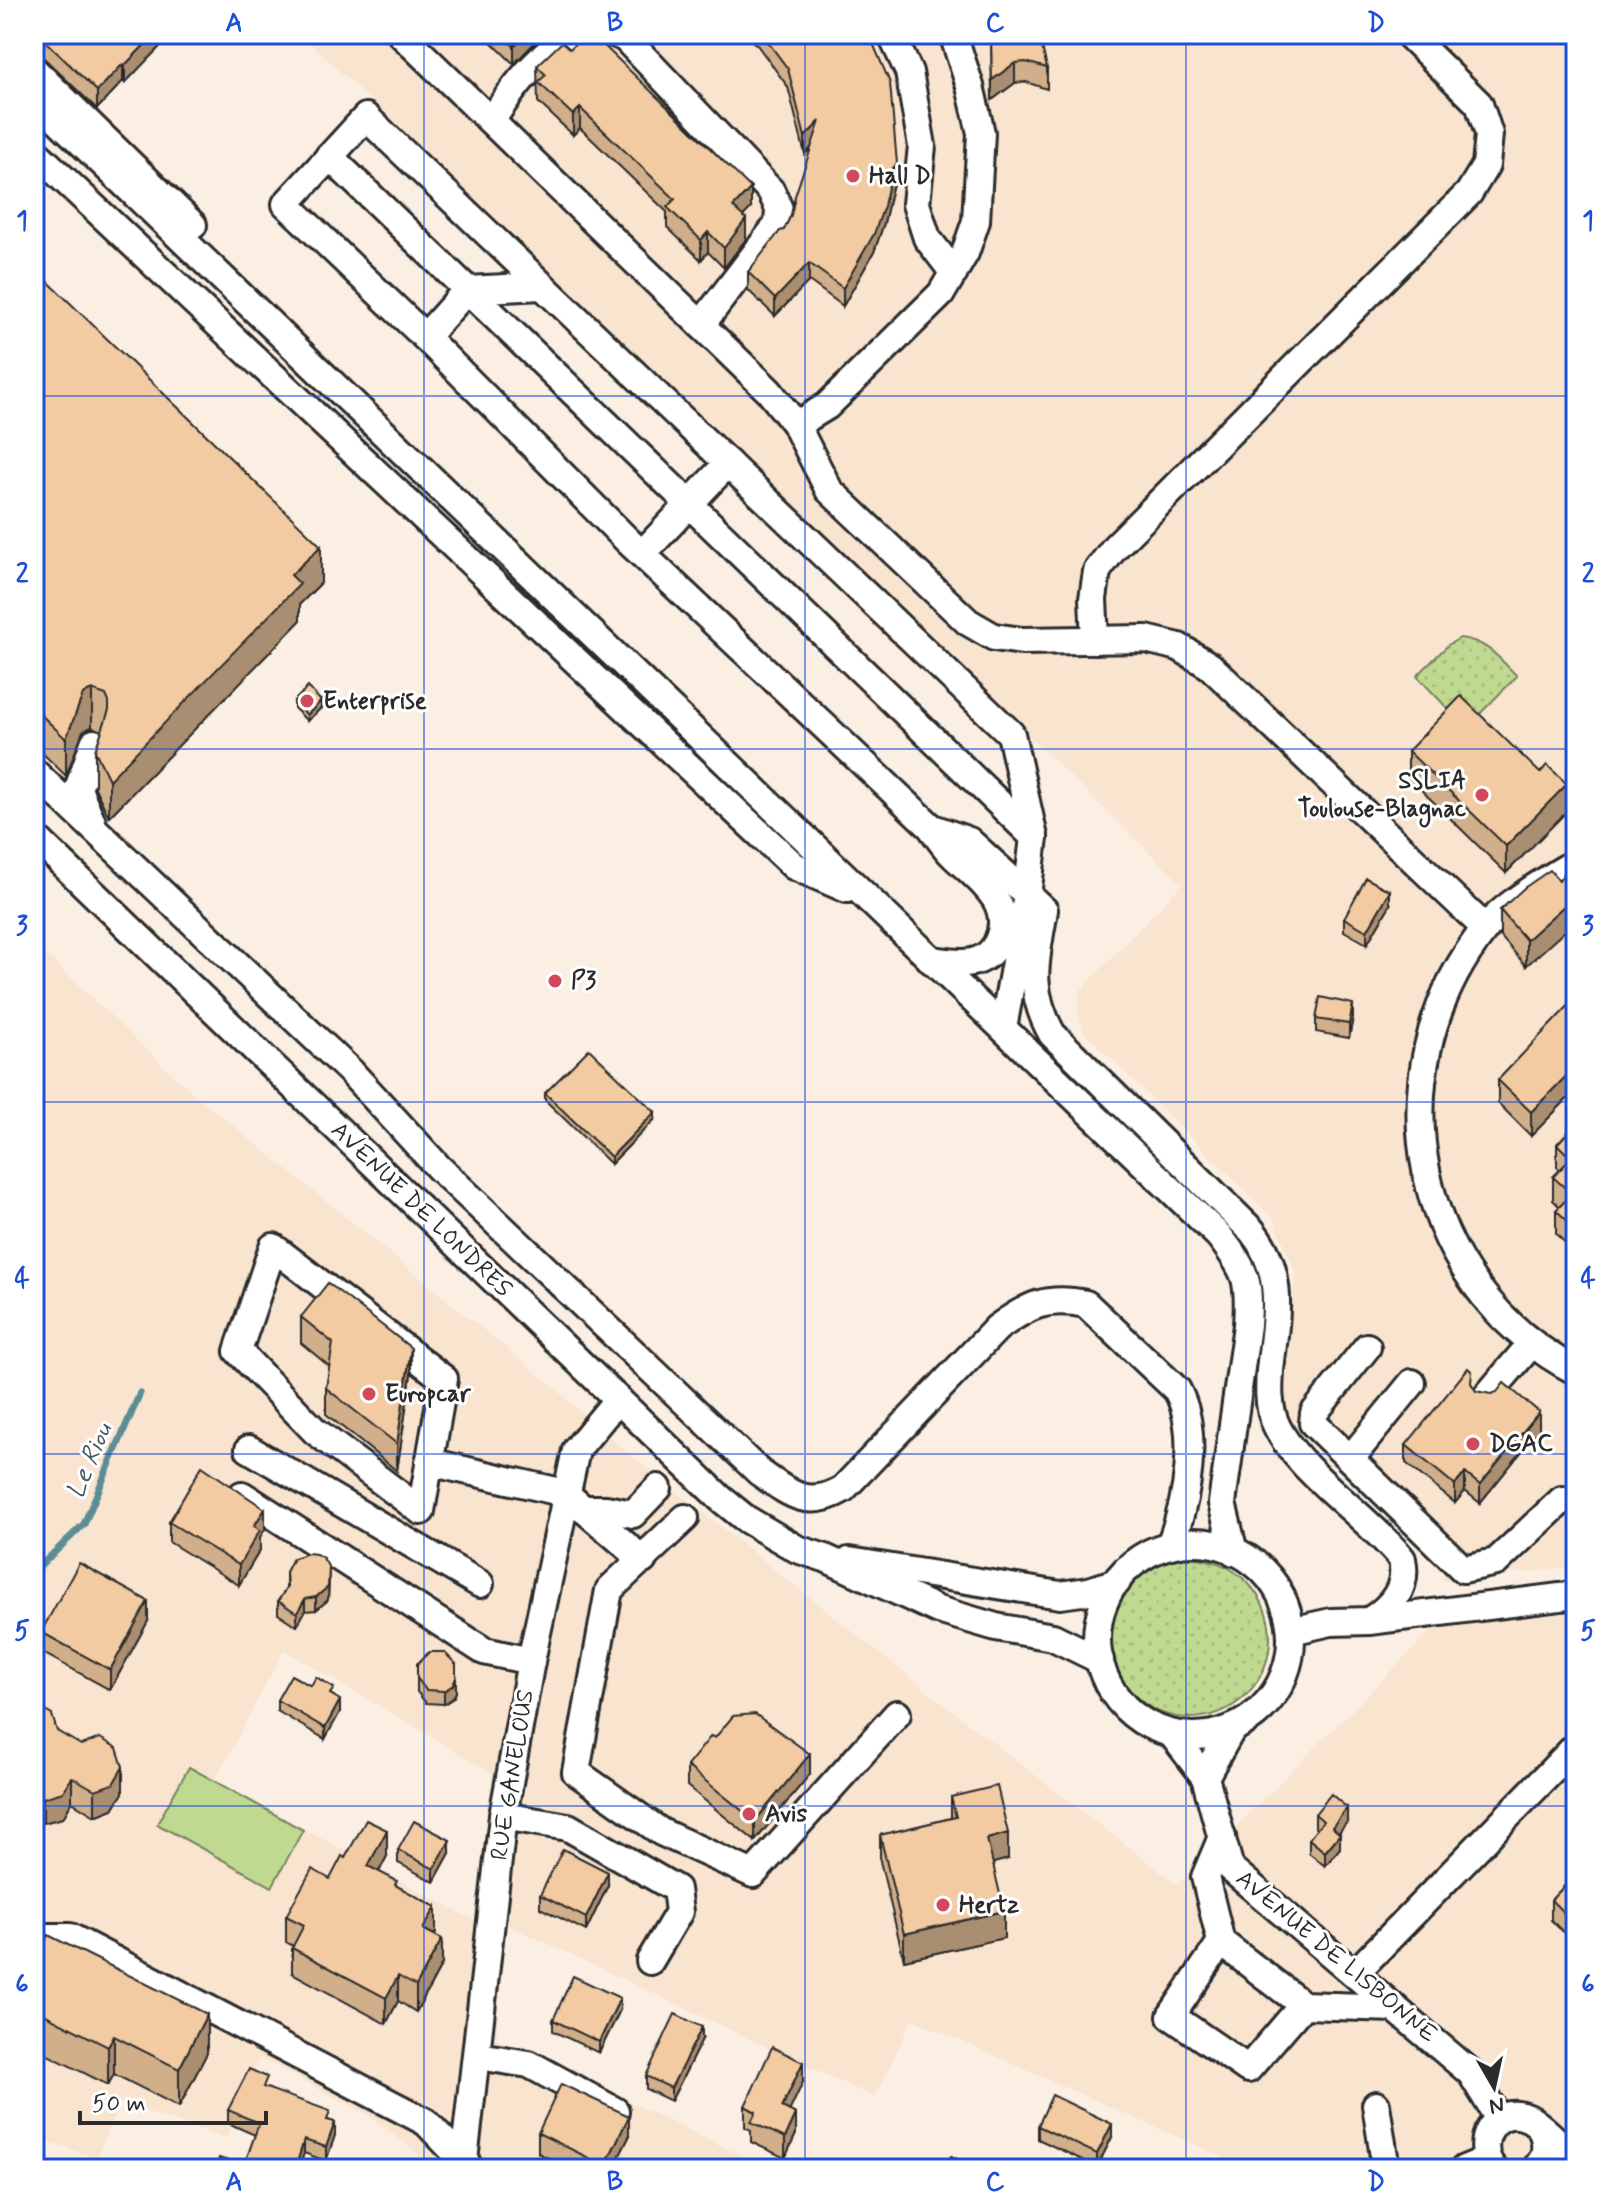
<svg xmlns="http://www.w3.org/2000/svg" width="1610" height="2203" viewBox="0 0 1610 2203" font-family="Mynerve,sans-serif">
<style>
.built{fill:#f9e4d0;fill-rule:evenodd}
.grass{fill:url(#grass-dots);stroke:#75825e;stroke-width:2}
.green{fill:#bfd990;stroke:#75825e;stroke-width:2}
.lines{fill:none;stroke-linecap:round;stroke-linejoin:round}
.stream{stroke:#5d8d94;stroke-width:7}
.minor-casing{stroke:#2b2b2b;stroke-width:32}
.minor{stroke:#fff;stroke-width:26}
.wall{fill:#d1af8b;stroke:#2b2b2b;stroke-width:2}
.shaded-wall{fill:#aa8e71;stroke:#2b2b2b;stroke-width:2}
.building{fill:#f3cba2;stroke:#2b2b2b;stroke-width:2}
.grid{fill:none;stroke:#1d4ed8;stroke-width:2;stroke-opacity:0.55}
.poi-dot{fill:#d1495b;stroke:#fff;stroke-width:3}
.labels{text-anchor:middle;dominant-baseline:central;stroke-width:6;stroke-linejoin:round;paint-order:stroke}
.poi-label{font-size:24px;font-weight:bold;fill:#2b2b2b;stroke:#fff;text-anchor:start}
.street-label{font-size:24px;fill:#2b2b2b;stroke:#fff}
.water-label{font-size:26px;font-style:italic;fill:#445c60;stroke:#fff}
.neatline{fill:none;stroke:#1d4ed8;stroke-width:3}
.grid-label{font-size:26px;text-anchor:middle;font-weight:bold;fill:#1d4ed8}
</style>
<defs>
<pattern id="grass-dots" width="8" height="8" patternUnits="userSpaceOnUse" patternTransform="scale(2)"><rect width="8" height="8" fill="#bfd990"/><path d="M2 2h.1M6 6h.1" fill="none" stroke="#a4ba7c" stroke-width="1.8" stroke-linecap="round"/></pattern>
</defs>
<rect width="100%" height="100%" fill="#fbefe3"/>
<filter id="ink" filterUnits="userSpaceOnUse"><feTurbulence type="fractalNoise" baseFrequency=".0125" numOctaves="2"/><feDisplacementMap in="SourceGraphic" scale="16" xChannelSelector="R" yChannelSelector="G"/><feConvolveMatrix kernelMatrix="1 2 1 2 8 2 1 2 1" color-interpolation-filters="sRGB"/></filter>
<g filter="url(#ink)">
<g class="built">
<path d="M301 34H1576V1567L1444 1581 1440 1565 1295 1427 1286 1412 1281 1392 1296 1274 1274 1219 1084 1032 1078 1012 1080 991 1182 884Z"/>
<path d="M34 943 186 1087 554 1387 622 1448 964 1720 1178 1885 1436 1626 1576 1613V2169H1249L912 2019 875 2098 506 1924 496 2038 770 2169H436L370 2116 260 2058 226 2138 119 2103 97 2158 34 2137ZM284 1650 492 1773 475 1921 215 1781Z"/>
</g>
<g class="grass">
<path d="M1460 638C1487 641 1499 658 1517 676L1466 728 1417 676 1448 645Z"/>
<circle cx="1190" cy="1638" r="80"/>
</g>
<path class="green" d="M189 1767 303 1830 272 1887 157 1824Z"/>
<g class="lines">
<path class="stream" d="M34 1572 84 1524 140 1393"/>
<g class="minor-casing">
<g id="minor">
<path d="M401 34 769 391 796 425 829 490 968 622 994 637 1022 641 1146 639 1179 647 1210 666 1485 928"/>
<path d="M616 34 625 38 771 191 779 209 778 224 701 325"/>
<path d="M891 34 909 72 922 146 916 204 927 238 954 273"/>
<path d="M34 70 193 225"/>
<path d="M34 97 1219 1236C1247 1272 1250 1280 1247 1325L1222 1503 1234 1552"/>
<path d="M491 121C513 88 541 49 579 34"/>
<path d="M34 151 794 866 847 889"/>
<path d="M329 156 1034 837"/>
<path d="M425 337 467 290 542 286"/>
<path d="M796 425 827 406 941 294 965 253 976 221 981 133 970 86 953 34"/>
<path d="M642 554 728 463"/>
<path d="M1095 640 1093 599 1097 571 1115 547 1469 193 1486 165 1489 134 1479 104 1408 34"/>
<path d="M34 772 350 1071 439 1168 759 1472C789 1493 807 1510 843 1489L997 1328C1029 1305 1046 1296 1086 1304L1177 1390C1200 1432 1187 1502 1170 1545"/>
<path d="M92 822 78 789 94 743"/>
<path d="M933 828 969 841 1044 910C1036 960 1026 987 1052 1034L1252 1231C1287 1275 1275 1319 1270 1371 1269 1388 1268 1403 1274 1420 1293 1469 1368 1516 1402 1559 1408 1587 1393 1606 1369 1621"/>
<path d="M34 836 720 1498 746 1519 797 1549 825 1558 938 1610 996 1627 1053 1637 1100 1660"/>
<path d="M1576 862C1548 879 1504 904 1484 930 1371 1074 1413 1286 1576 1371"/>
<path d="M931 960C955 963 983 970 997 943 1016 904 979 880 954 856 945 848 938 837 931 827L627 540 425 337 286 204 366 117 1011 734 1034 837 1027 896 1003 1028"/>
<path d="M273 1247 444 1379 421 1511 315 1431 238 1351Z"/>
<path d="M1367 1347 1314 1413 1313 1423 1463 1569 1496 1562 1562 1500"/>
<path d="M1486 1397 1532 1343"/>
<path d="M249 1449 480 1584"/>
<path d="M1351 1458 1412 1383"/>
<path d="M429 1462 565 1493 643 1560"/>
<path d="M242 1495 484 1651 531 1661"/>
<path d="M583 1509H606L633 1514 658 1488"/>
<path d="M685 1518 609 1590 576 1772 661 1832 753 1874 897 1714"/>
<circle cx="1194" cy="1639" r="97"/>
<path d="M849 1561 1060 1595 1089 1591 1117 1582"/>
<path d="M1291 1631 1331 1622 1369 1621 1576 1595"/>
<path d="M1172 1734 1205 1777 1230 1868 1471 2073 1499 2119"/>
<path d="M1205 1777 1232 1729"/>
<path d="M503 1816 568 1827 676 1889 679 1912 650 1961"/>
<path d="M1222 1837 1205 1877 1221 1942 1303 2005 1395 2008"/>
<path d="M34 1937H70L426 2122 471 2169"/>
<path d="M1221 1942 1171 2016 1248 2069 1303 2005"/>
<path d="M1355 1973 1576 1746"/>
<path d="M478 2056 529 2064 615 2111"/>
<path d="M1376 2105 1386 2169"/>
<path d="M463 2169 503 1816 531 1661 576 1450 618 1399"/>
<path d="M1464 2169 1486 2160"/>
<path d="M1494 2169C1472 2145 1494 2103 1528 2118 1541 2124 1562 2148 1576 2158"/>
<path d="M1535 2169C1547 2157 1548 2144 1541 2129"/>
</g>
</g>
<use href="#minor" class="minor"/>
</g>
<g class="wall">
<path d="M34 34H172L125 83 123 81 97 109 45 59 37 54 34 55Z"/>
<path d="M483 34H543L514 64Z"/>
<path d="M743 34H869L897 182 892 187 884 223 874 252 843 306 809 281 775 316 748 290V272L784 230 791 215 811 148 805 154 788 87 757 45Z"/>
<path d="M991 37 1047 68V89L1026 82 1015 83 992 100Z"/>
<path d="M537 66 751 208 743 216 746 239 724 268 708 252 701 260 667 227V212L580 128 573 135 538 102Z"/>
<path d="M34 268 321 583 300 604V621L109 817 95 788V751L102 731 92 727 83 731 66 776 34 745Z"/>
<path d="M294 701 321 708 307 721 294 708Z"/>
<path d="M1408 751 1567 811 1506 873 1408 777Z"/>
<path d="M1559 881 1526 966 1500 936V910Z"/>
<path d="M1390 905 1367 944 1344 931V918Z"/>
<path d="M1576 998V1094L1574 1092 1531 1136 1498 1103V1080Z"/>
<path d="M1353 1017 1349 1038 1316 1032V1019Z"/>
<path d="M545 1093 655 1119 611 1164 545 1100Z"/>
<path d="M1576 1124V1253L1556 1234V1210L1560 1207 1553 1200V1177L1560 1170 1557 1167V1144Z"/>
<path d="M301 1317 411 1374 397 1471 326 1414V1388L330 1367 301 1343Z"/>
<path d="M1472 1385 1476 1391 1539 1430 1480 1503 1465 1491 1455 1503 1406 1463V1445Z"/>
<path d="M169 1522 265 1529 260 1537V1550L239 1585 169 1542Z"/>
<path d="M286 1572 329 1581 328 1600 316 1610 305 1611 297 1626 278 1614V1601L286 1589Z"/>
<path d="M148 1621 110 1690 41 1652V1632Z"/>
<path d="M417 1664 456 1692 453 1698 444 1704 426 1703 417 1692Z"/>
<path d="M311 1686 334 1696 340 1712 325 1739 277 1711V1700Z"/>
<path d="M34 1705 57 1731 123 1793 113 1809 95 1816 72 1802 63 1818 43 1823 34 1818Z"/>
<path d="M715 1738 810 1774 755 1841 687 1786V1766Z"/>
<path d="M951 1797 1008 1859 993 1863 1004 1938 904 1960 880 1861V1835L951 1818Z"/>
<path d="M1315 1814 1347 1822 1338 1833 1340 1848 1325 1866 1309 1853V1839L1317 1829 1315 1828Z"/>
<path d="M398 1850 450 1853 434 1882 398 1863Z"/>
<path d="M387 1856 379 1872 397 1886 436 1932 435 1935 442 1964 416 2012 398 2001 386 2024 292 1973V1948L293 1946 286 1942V1916L330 1879 345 1858Z"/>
<path d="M1576 1874V1945L1551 1920V1900Z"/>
<path d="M608 1885 586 1931 540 1908V1895Z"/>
<path d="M34 1963 207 2053 179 2107 114 2074 108 2085 34 2048Z"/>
<path d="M620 2010 599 2053 553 2031V2020Z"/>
<path d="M702 2039 671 2101 646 2089V2076Z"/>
<path d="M803 2082 789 2110 796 2134 785 2158 751 2142V2130L745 2127V2106Z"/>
<path d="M267 2088 330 2121 335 2135 326 2161 304 2153 244 2166 255 2135 228 2123V2110Z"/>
<path d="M1038 2126 1112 2137 1097 2167 1038 2139Z"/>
<path d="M538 2133 629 2137 613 2169H571L538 2153Z"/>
</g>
<g class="shaded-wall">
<path d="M155 34H172L125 83V65Z"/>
<path d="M526 34H543L514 64V46Z"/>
<path d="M1015 63V83L992 100V80Z"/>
<path d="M123 64V81L97 109V91Z"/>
<path d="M580 108V128L573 135V115Z"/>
<path d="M820 121V139L805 154V137Z"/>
<path d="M897 164V182L892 187 884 223 874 252 843 306V288L892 169Z"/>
<path d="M751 188V208L733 227V207Z"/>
<path d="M746 219V239L724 268V248Z"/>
<path d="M708 232V252L701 260V240Z"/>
<path d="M809 263V281L775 316V299Z"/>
<path d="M321 546V583L300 604V621L109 817V780L291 575Z"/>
<path d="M92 690V727L83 731 66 776V739L83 694Z"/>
<path d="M321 701V708L307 721V715Z"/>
<path d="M1567 784V811L1506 873V846Z"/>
<path d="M1390 891V905L1367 944V931Z"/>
<path d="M1576 895V921L1526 966V940Z"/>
<path d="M1353 1004V1017L1349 1038V1024Z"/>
<path d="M1574 1068V1092L1531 1136V1112Z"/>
<path d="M655 1112V1119L611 1164V1157Z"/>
<path d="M411 1348V1374L397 1471V1444Z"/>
<path d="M1539 1412V1430L1480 1503V1485Z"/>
<path d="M1465 1473V1491L1455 1503V1485Z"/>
<path d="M265 1509V1529L260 1537V1550L239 1585V1565L254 1526Z"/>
<path d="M329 1568 328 1600 316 1610V1597Z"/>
<path d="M305 1599V1611L297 1626V1613Z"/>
<path d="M148 1601V1621L110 1690V1670Z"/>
<path d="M456 1678V1692L453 1698 444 1704V1691Z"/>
<path d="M340 1700V1712L325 1739V1728Z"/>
<path d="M810 1754V1774L755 1841V1821Z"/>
<path d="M123 1767V1793L113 1809 95 1816V1790Z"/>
<path d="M72 1777V1802L63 1818 43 1823V1798Z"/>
<path d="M1347 1808V1822L1332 1841V1827Z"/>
<path d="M387 1830V1856L368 1892V1866Z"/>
<path d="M1008 1833V1859L987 1865V1839Z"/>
<path d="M1340 1834V1848L1325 1866V1852Z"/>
<path d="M450 1840V1853L434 1882V1869Z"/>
<path d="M608 1872V1885L586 1931V1918Z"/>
<path d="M436 1907V1932L423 1955V1929Z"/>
<path d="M1004 1911V1938L904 1960V1934Z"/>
<path d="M442 1939V1964L416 2012V1986Z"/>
<path d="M398 1976V2001L386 2024V1998Z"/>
<path d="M620 1998V2010L599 2053V2042Z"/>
<path d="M207 2014V2053L179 2107V2069Z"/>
<path d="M702 2027V2039L671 2101V2088Z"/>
<path d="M114 2036V2074L108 2085V2047Z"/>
<path d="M803 2062V2082L782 2127V2107Z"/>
<path d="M796 2114V2134L785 2158V2138Z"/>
<path d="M629 2116V2137L613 2169H605V2166Z"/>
<path d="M335 2122V2135L326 2161V2147Z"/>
<path d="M1112 2124V2137L1097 2167V2154Z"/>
<path d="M304 2140V2153L299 2169H295Z"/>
</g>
<g class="building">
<path d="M34 34H155L125 65 123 64 97 91 45 41 37 37H34Z"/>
<path d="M501 34H526L514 46Z"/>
<path d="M585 34H592L751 188 733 207 746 219 724 248 708 232 701 240 667 207 675 199 580 108 573 115 538 82 546 75 537 66 541 62 562 42 570 49Z"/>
<path d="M762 34H869L890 83 897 164 892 169 884 206 874 234 843 288 809 263 775 299 748 272 780 231 784 230 791 215 795 196 820 121 805 137 788 69Z"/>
<path d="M1018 34H1039L1047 68 1026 62 1015 63 992 80 991 37 1016 36Z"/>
<path d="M34 268 321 546 291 575 300 584 109 780 95 751 109 710V702L106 695 92 690 83 694 66 739 34 708Z"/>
<path d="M308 687 321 701 307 715 294 701Z"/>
<path d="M1461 696 1540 773 1547 765 1567 784 1506 846 1408 751Z"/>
<path d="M1576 861V895L1526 940 1500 910 1524 888 1550 870 1559 881 1571 862Z"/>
<path d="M1366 878 1390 891 1367 931 1344 918Z"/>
<path d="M1320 997 1353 1004 1349 1024 1316 1019Z"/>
<path d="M1576 998V1071L1574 1068 1531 1112 1498 1080Z"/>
<path d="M589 1049 655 1112 611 1157 545 1093Z"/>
<path d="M1576 1124V1229L1556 1210 1572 1194 1553 1177 1571 1158 1557 1144Z"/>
<path d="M328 1283 411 1348 397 1444 326 1388 333 1343 301 1317Z"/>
<path d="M1468 1368 1472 1372 1471 1383 1476 1391 1491 1394 1497 1392 1504 1383 1539 1412 1480 1485 1465 1473 1455 1485 1406 1445Z"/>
<path d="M202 1466 265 1509 254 1526 260 1530 239 1565 169 1522Z"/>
<path d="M308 1553 316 1554 323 1558 329 1568 328 1587 316 1597 305 1599 297 1613 278 1601 287 1587 286 1572 293 1558Z"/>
<path d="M79 1563 148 1601 110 1670 41 1632Z"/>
<path d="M429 1652H444L456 1664V1678L453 1685 444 1691 426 1690 417 1678V1664Z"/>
<path d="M291 1675 311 1686 316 1677 334 1688 330 1694 340 1700 325 1728 277 1700Z"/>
<path d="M34 1705 52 1715 57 1731 81 1745 100 1738 117 1748 123 1767 113 1784 95 1790 72 1777 63 1792 43 1798 34 1792Z"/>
<path d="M755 1714 810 1754 755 1821 687 1766 711 1736 715 1738 733 1716Z"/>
<path d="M997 1786 1008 1833 987 1839 1004 1911 904 1934 880 1835 956 1817 951 1797Z"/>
<path d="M1331 1794 1347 1808 1332 1827 1340 1834 1325 1852 1309 1839 1323 1821 1315 1814Z"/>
<path d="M366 1820 387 1830 368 1866 397 1881 395 1885 436 1907 423 1929 442 1939 416 1986 398 1976 386 1998 292 1948 304 1925 286 1916 312 1869 330 1879 342 1856 345 1858Z"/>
<path d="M414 1821 450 1840 434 1869 398 1850Z"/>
<path d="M563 1849 608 1872 586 1918 540 1895Z"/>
<path d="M1576 1874V1925L1551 1900Z"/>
<path d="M48 1935 207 2014 179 2069 114 2036 108 2047 34 2009V1963Z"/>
<path d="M573 1976 620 1998 599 2042 553 2020Z"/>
<path d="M675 2014 702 2027 671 2088 646 2076Z"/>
<path d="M772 2047 803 2062 782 2107 796 2114 785 2138 751 2122 756 2112 745 2106Z"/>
<path d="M249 2069 267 2077 263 2087 330 2111 327 2120 335 2122 326 2147 304 2140 295 2169H216L219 2158 244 2166 259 2123 228 2110Z"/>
<path d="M561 2084 629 2116 605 2166 538 2133Z"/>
<path d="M1052 2095 1112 2124 1097 2154 1038 2126Z"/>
<path d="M951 2156 978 2169H944Z"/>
</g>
</g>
<path class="grid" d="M424 34V2169M805 34V2169M1186 34V2169M34 396H1576M34 749H1576M34 1102H1576M34 1454H1576M34 1806H1576"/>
<g class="poi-dot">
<circle cx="853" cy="176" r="8"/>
<circle cx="307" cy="701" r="8"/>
<circle cx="1482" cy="795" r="8"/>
<circle cx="555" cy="981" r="8"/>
<circle cx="369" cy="1394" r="8"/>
<circle cx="1473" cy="1444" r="8"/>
<circle cx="749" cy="1814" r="8"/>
<circle cx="943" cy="1905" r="8"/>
</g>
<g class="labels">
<g class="poi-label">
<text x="869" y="176">Hall D</text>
<text x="323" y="701">Enterprise</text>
<text x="1466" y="781" text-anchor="end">SSLIA<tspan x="1466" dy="28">Toulouse-Blagnac</tspan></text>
<text x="571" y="981">P3</text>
<text x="385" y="1394">Europcar</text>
<text x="1489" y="1444">DGAC</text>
<text x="765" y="1814">Avis</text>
<text x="959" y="1905">Hertz</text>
</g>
<g class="street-label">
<text transform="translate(421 1210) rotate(44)">AVENUE DE LONDRES</text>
<text transform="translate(513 1775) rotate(-81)">RUE GANELOUS</text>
<text transform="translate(1336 1957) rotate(40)">AVENUE DE LISBONNE</text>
</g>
<g class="water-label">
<text transform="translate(90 1461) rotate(-67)">Le Riou</text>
</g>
</g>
<rect width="1610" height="2203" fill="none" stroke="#fff" stroke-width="88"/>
<g transform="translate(1494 2087) rotate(171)" stroke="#ffffff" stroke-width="6" paint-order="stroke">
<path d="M0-6L14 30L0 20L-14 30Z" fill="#2b2b2b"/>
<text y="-12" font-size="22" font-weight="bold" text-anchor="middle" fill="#2b2b2b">N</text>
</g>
<path d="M80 2111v12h186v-12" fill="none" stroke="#2b2b2b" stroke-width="4"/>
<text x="92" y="2111" font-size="24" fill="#2b2b2b" stroke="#ffffff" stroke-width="6" paint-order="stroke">50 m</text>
<rect x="44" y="44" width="1522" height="2115" class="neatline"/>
<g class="grid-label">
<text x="234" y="31">A</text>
<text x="615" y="31">B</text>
<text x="995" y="31">C</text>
<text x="1376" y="31">D</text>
<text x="22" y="229">1</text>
<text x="1588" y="229">1</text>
<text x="22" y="582">2</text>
<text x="1588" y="582">2</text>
<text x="22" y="934">3</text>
<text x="1588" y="934">3</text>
<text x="22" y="1287">4</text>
<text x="1588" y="1287">4</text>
<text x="22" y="1639">5</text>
<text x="1588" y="1639">5</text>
<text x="22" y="1992">6</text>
<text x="1588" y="1992">6</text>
<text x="234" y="2190">A</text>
<text x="615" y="2190">B</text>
<text x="995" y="2190">C</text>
<text x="1376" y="2190">D</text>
</g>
</svg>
